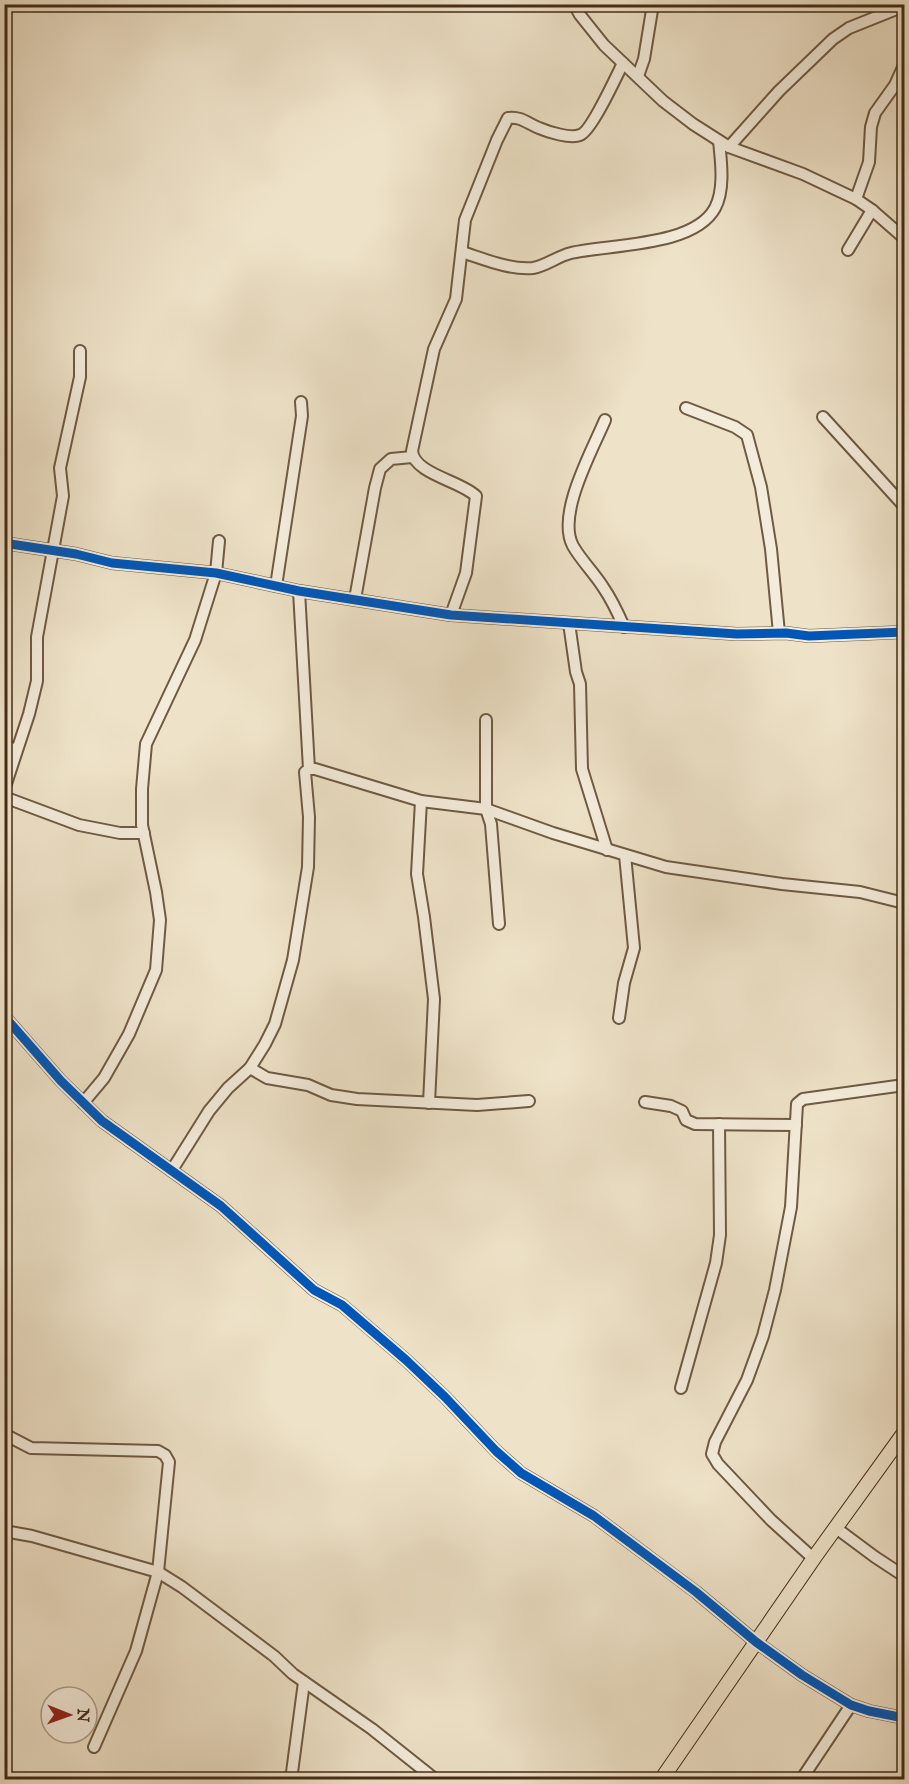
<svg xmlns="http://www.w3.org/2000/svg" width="909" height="1784" viewBox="0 0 909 1784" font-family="'IM FELL English',serif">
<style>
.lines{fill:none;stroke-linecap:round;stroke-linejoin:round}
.minor-casing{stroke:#6f5a43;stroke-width:14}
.major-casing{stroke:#452c17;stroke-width:16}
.minor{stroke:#f4ecdb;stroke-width:10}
.major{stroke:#eee2c8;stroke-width:14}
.cycleway-casing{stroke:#f4ecdb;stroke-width:13}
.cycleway{stroke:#0057b8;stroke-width:9}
</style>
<rect width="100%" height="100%" fill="#eee2c8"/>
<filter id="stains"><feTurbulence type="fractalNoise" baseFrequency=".00333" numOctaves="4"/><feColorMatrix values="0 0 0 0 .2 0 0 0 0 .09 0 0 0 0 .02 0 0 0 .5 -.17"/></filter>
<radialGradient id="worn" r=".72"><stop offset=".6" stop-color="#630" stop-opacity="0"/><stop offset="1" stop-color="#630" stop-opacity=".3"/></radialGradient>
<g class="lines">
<g class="minor-casing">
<g id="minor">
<path d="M574 4 580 15 604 45 663 101 693 124 729 147 803 174 856 199 872 210 904 238"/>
<path d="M638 76 644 59 653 4"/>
<path d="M729 147 779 91 833 39 849 28 904 6"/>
<path d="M856 199 869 162 871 127 875 113 895 85 904 65"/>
<path d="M848 250 872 210"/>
<path d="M462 252C484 259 509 270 533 268 546 266 558 256 571 253 610 244 694 247 715 208 725 189 721 161 719 141"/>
<path d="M686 408 735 427 747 435 761 487 771 549 779 633"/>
<path d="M823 417 904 506"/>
<path d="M605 420C592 451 556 515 573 546 581 560 594 573 603 587 612 600 618 613 624 627"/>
<path d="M4 543 76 554 112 563 216 573 299 591 451 615 737 634 786 633 809 636 904 632"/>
<path d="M276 586 302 416 301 402"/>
<path d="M355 599 375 488 380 469 391 459 412 457"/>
<path d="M451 615 466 573 476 496C461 481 414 474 412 451L434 349 456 299 465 220 497 140 508 118C521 116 528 124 539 128 548 132 571 139 580 135 591 132 617 75 623 63"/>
<path d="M569 623 576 672 580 684 582 769 607 850"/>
<path d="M486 720V809L491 824 499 924"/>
<path d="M4 745 16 750"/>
<path d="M309 769H315L421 801 486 809 553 833 666 867 782 884 860 892 904 903"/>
<path d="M4 790 29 714 37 681V637L63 496 60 468 80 377V351"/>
<path d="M4 797 79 825 120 833H144"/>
<path d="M421 801 417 874 424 917 434 999 429 1103"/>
<path d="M4 1016 61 1081 102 1121 221 1206 314 1290 342 1305 406 1360 445 1397 496 1451 521 1473 594 1516 696 1592 756 1642 802 1675 851 1705 869 1711 904 1718"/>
<path d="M619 1018 624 983 634 948 625 855"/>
<path d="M250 1068 267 1078 308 1085 331 1095 357 1099 477 1105 529 1101"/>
<path d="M645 1102 671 1106 682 1111 686 1120 695 1124 796 1125"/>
<path d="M83 1103 104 1078 129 1034 156 970 160 920 156 892 142 825V789L146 744 195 640 216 573 219 541"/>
<path d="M172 1170 209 1111 228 1088 250 1068 265 1044 275 1024 293 960 308 867 309 817 305 772 309 769 299 591"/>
<path d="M681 1388 716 1263 720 1235 719 1124"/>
<path d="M4 1434 31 1448 158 1451 165 1455 169 1462 158 1572 136 1651 94 1747"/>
<path d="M836 1528 875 1557 904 1576"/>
<path d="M4 1531 32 1536 158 1572 182 1587 274 1656 293 1674 372 1729 436 1780"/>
<path d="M814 1559 771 1520 718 1464 712 1454 715 1442 747 1380 763 1336 775 1290 791 1207 797 1104 803 1099 904 1085"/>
<path d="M291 1780 304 1682"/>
<path d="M801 1780 851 1705"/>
</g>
</g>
<g class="major-casing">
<path id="major" d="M661 1780 816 1555 904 1433"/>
</g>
<use href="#minor" class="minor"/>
<use href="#major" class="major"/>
<g class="cycleway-casing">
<g id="cycleway">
<path d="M4 543 76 554 112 563 216 573 299 591 451 615 737 634 786 633 809 636 904 632"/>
<path d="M4 1016 61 1081 102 1121 221 1206 314 1290 342 1305 406 1360 445 1397 496 1451 521 1473 594 1516 696 1592 756 1642 802 1675 851 1705 869 1711 904 1718"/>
</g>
</g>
<use href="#cycleway" class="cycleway"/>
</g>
<rect width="909" height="1784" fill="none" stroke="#eee2c8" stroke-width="24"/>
<rect x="6" y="6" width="897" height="1772" fill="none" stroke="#452c17" stroke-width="3"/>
<rect x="12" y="12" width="885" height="1760" fill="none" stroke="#452c17" stroke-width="1.5"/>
<g transform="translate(69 1715) rotate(91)"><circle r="28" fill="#f4ecdb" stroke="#ae9f8d" stroke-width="1.5"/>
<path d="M0-4.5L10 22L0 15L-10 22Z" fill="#8f2418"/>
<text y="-9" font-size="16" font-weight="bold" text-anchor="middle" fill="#452c17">N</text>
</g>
<rect width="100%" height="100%" filter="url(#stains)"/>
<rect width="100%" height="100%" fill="url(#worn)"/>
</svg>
